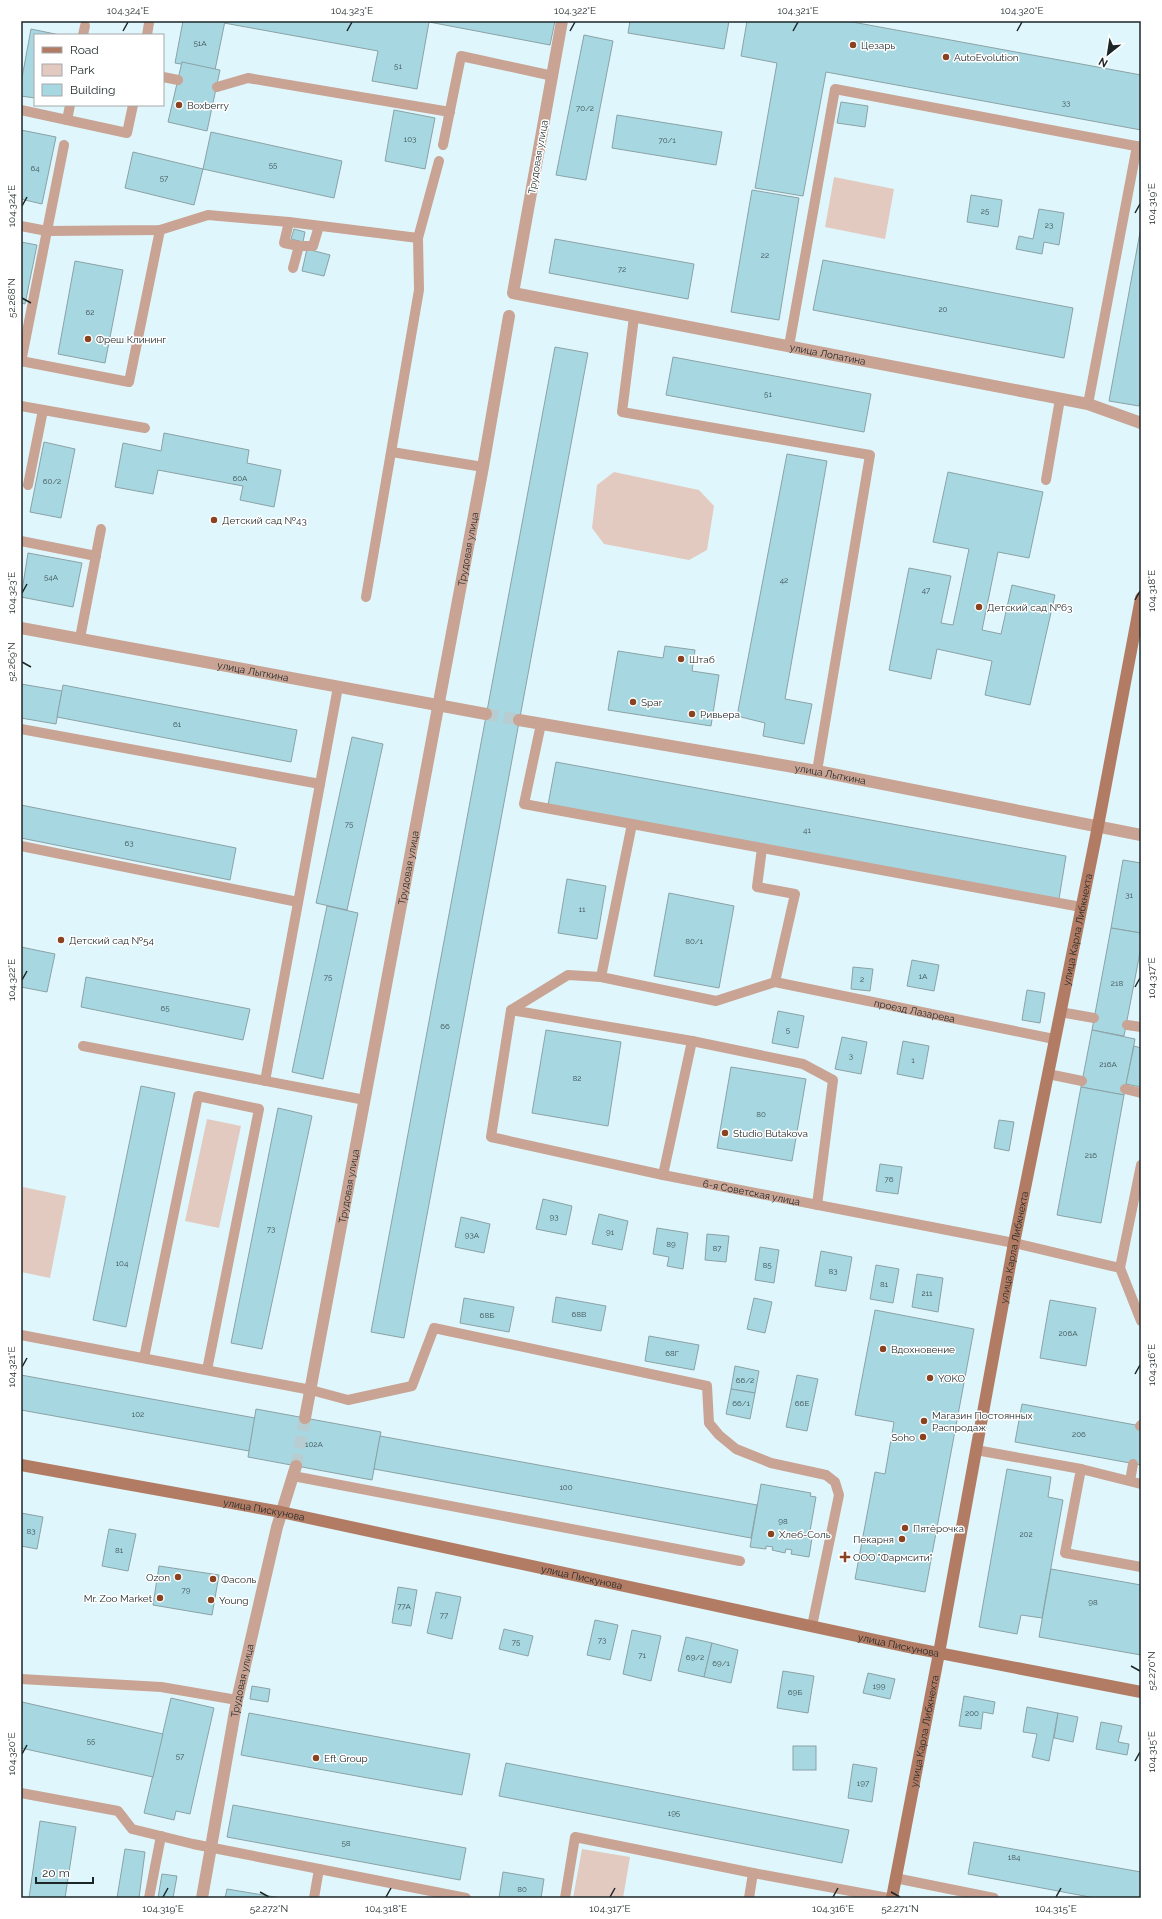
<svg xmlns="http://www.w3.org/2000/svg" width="1162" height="1919" viewBox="0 0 1162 1919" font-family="Raleway,sans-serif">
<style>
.green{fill:#e3cac0}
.building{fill:#a7d8e1;stroke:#8ba2a6}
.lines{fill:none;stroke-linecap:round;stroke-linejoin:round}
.street-tunnel{stroke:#b8cdd1;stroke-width:12;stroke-dasharray:12 6;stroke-linecap:butt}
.lane{stroke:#c9a393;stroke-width:10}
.street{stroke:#c9a393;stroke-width:12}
.secondary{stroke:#b27c64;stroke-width:12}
.ticks{fill:none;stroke:#1d2627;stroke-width:1.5}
.poi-dot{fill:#8a4321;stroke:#fff;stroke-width:1.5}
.labels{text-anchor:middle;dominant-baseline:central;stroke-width:3;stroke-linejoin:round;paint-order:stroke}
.number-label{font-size:8px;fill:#405256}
.poi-label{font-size:10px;fill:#1d2627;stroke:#fff;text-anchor:start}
.street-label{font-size:10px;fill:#1d2627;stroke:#fff}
.neatline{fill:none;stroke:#1d2627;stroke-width:1.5}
.ticks-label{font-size:10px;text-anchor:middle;fill:#1d2627}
</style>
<rect width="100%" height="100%" fill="#dff7fc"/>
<g class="green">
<path d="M834 177 894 189 885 239 825 227Z"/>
<path d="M614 472 699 490 714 506 707 550 689 560 604 544 592 528 597 485Z"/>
<path d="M207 1119 241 1126 219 1228 185 1221Z"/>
<path d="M23 1187 66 1196 50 1278 21 1272V1200Z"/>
<path d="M582 1849 630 1857 623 1898H573Z"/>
</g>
<g class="building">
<path d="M183 21H225L215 70 175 63Z"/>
<path d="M225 21H555L550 45 429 22 417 89 372 81 378 51 224 23Z"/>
<path d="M630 21H729L724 49 628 33Z"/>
<path d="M747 21H847L1141 75V130L826 72 803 196 755 188 777 63 741 56Z"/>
<path d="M31 29 60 35H35V98L21 96V83Z"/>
<path d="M584 35 613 41 586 180 556 175Z"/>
<path d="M182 62 220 70 207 131 168 122Z"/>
<path d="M841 102 868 106 865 127 837 123Z"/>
<path d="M394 110 435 118 425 169 385 161Z"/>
<path d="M617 115 722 132 716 165 612 148Z"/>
<path d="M21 130 56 137 42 204 21 199Z"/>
<path d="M211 132 342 161 334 198 203 169Z"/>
<path d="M133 152 203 169 194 205 125 188Z"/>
<path d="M752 190 799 198 779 320 731 312Z"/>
<path d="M971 195 1002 200 998 227 967 222Z"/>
<path d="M1039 209 1064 213 1059 245 1044 242 1042 254 1016 249 1019 236 1033 239Z"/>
<path d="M1141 227V398L1139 406 1109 401Z"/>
<path d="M294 229 305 232 303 242 291 239Z"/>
<path d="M555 239 694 264 688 299 549 273Z"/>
<path d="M21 242 37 245 25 304 21 303Z"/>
<path d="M307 249 330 255 324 276 302 271Z"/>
<path d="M823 260 1073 308 1064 358 813 310Z"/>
<path d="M75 261 123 270 105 363 58 354Z"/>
<path d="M555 347 588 353 404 1338 371 1332Z"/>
<path d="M673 357 871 394 864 432 666 395Z"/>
<path d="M164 433 249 450 247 463 281 470 274 507 240 500 243 486 158 470 153 494 115 487 123 443 161 451Z"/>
<path d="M44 442 75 449 61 518 30 512Z"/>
<path d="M787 454 827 461 785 699 812 704 804 744 763 736 765 723 737 716Z"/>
<path d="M948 472 1043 492 1029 558 998 552 982 630 1001 634 1012 585 1055 595 1030 705 985 695 992 661 937 649 931 679 889 670 909 568 951 576 941 623 953 625 969 549 933 542Z"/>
<path d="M28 553 82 563 73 607 21 597Z"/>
<path d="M665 646 695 650 692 671 719 675 711 726 608 710 618 651 663 658Z"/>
<path d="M21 684 62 691 56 724 21 718Z"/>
<path d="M63 685 297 730 291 762 57 717Z"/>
<path d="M352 737 383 744 347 910 316 903Z"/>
<path d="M556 762 1066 856 1059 899 548 805Z"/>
<path d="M21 805 236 848 230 880 21 838Z"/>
<path d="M1123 860 1141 863V933L1111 928Z"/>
<path d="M567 879 606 886 597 939 558 933Z"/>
<path d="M669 893 734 906 719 988 654 976Z"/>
<path d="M327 906 358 913 323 1079 292 1072Z"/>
<path d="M1111 928 1141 933V947L1124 1036 1092 1030Z"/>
<path d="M21 947 55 954 47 992 21 987Z"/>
<path d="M912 960 939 965 934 991 907 986Z"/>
<path d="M853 967 873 969 870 991 851 989Z"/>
<path d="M86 977 250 1009 243 1040 81 1007Z"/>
<path d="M1027 990 1045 993 1040 1023 1022 1020Z"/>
<path d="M778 1011 804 1016 798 1048 772 1043Z"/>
<path d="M546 1030 621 1042 608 1126 532 1113Z"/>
<path d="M1092 1030 1135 1039 1124 1095 1081 1087Z"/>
<path d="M842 1037 867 1042 861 1074 835 1069Z"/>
<path d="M903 1041 929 1046 923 1079 897 1074Z"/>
<path d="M1134 1046 1141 1048V1087L1126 1084Z"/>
<path d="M731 1067 806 1079 792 1161 717 1148Z"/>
<path d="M141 1086 175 1093 126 1327 93 1320Z"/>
<path d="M1081 1087 1124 1095 1101 1223 1057 1215Z"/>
<path d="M278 1108 312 1116 262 1349 231 1343Z"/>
<path d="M999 1120 1014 1122 1009 1151 994 1148Z"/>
<path d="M880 1164 902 1167 898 1194 876 1191Z"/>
<path d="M543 1199 572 1206 566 1235 536 1229Z"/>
<path d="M599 1214 628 1221 622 1250 592 1244Z"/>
<path d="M461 1217 490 1224 484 1253 455 1247Z"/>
<path d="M657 1228 688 1233 683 1269 667 1266 669 1257 653 1254Z"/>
<path d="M707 1234 729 1236 726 1262 705 1260Z"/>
<path d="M760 1247 779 1250 774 1283 755 1280Z"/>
<path d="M821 1251 852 1257 846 1291 815 1286Z"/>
<path d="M876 1265 899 1269 893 1303 870 1299Z"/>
<path d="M917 1274 943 1278 938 1312 912 1307Z"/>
<path d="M556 1297 606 1306 601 1331 552 1322Z"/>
<path d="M464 1298 514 1307 509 1332 460 1323Z"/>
<path d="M754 1298 772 1302 765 1333 747 1329Z"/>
<path d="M1050 1300 1096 1308 1086 1366 1040 1358Z"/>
<path d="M875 1310 974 1329 925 1592 855 1579 875 1472 885 1474 894 1422 855 1415Z"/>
<path d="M649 1336 699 1345 694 1370 645 1361Z"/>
<path d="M735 1366 759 1371 755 1393 731 1389Z"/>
<path d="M21 1375 255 1418 249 1451 21 1410Z"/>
<path d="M797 1375 818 1379 807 1431 786 1427Z"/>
<path d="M731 1389 755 1393 750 1419 726 1414Z"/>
<path d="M1022 1404 1141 1426V1465L1015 1442Z"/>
<path d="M256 1409 381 1432 372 1480 248 1457Z"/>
<path d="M380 1436 757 1505 751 1538 374 1469Z"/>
<path d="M1007 1469 1051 1477 1048 1497 1063 1500 1042 1618 1021 1615 1017 1634 979 1627Z"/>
<path d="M761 1484 811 1493 810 1496 816 1497 809 1537 812 1538 809 1557 791 1554 792 1550 786 1549 785 1553 772 1550 773 1547 766 1546V1549L750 1547Z"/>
<path d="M21 1513 43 1517 37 1549 21 1546Z"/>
<path d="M109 1529 136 1534 128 1571 102 1566Z"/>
<path d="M159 1566 219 1575 212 1615 153 1605Z"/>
<path d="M1051 1569 1141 1585V1655L1039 1637Z"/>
<path d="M398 1587 417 1590 411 1626 392 1623Z"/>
<path d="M436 1592 461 1597 452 1639 427 1633Z"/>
<path d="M595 1620 618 1625 610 1660 587 1655Z"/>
<path d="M504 1629 533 1636 528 1656 499 1649Z"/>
<path d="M632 1630 661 1636 651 1681 623 1674Z"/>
<path d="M686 1637 712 1643 704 1677 678 1671Z"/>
<path d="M712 1643 738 1650 731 1683 704 1677Z"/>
<path d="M783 1671 814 1676 808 1713 777 1708Z"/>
<path d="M868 1673 895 1679 890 1699 863 1693Z"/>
<path d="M252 1686 270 1689 268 1702 250 1699Z"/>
<path d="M964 1696 995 1702 993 1714 983 1712 981 1729 959 1726Z"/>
<path d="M171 1698 214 1708 190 1814 176 1811 174 1820 144 1813Z"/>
<path d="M22 1702 163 1734 153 1777 21 1748Z"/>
<path d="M1027 1707 1058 1713 1049 1761 1032 1757 1037 1734 1023 1732Z"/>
<path d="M249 1713 470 1754 462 1795 241 1755Z"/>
<path d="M1058 1713 1078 1717 1073 1742 1054 1738Z"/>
<path d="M1101 1722 1122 1726 1118 1742 1129 1744 1127 1755 1096 1749Z"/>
<rect x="793" y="1746" width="23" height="24"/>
<path d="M506 1763 849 1830 842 1863 499 1796Z"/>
<path d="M853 1764 877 1768 872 1802 848 1798Z"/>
<path d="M233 1805 466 1848 460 1880 227 1837Z"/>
<path d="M40 1821 76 1827 65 1898H29Z"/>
<path d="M974 1842 1141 1872V1898H1095L968 1874Z"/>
<path d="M125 1849 145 1852 139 1898H117Z"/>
<path d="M503 1872 544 1879 541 1898H499Z"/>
<path d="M162 1874 177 1876 173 1898H158Z"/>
<path d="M227 1889 281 1898H225Z"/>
</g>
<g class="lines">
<g class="street-tunnel">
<path d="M486 714 519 720"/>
<path d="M296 1466 305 1418"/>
</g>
<g class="lane">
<path d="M83 35 85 26"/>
<path d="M147 35 149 23"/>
<path d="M163 77 178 80"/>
<path d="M217 87 248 78 450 112"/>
<path d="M21 110 127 133 133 105"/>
<path d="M67 120 70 105"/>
<path d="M443 145 461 56 553 76"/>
<path d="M289 222 284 243 299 246"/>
<path d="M21 226 47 231 160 230 208 215 289 222 418 238"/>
<path d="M293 268 299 246H313L319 226"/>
<path d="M634 317 622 412 870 455 817 771"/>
<path d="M789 346 835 89 1141 147"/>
<path d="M21 361 129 382 160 230"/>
<path d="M21 362 64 145"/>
<path d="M1088 404 1137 146"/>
<path d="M21 406 145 428"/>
<path d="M392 452 483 467"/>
<path d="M1046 480 1060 399"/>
<path d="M28 485 43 410"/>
<path d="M21 541 96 556"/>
<path d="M366 597 419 290 418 238 439 161"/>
<path d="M80 638 101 529"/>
<path d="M541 724 524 804 1081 907"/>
<path d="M21 729 320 784"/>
<path id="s1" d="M632 824 601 977 716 1001 775 982 1054 1039"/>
<path d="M21 846 298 902"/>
<path d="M762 848 757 887 795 894 775 982"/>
<path d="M601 977 568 975 511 1010 692 1041 803 1064 833 1080 817 1205"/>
<path id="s2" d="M511 1010 491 1137 663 1175 1014 1243 1120 1268 1141 1321"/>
<path d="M1060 1012 1094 1018"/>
<path d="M1127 1025 1141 1027"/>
<path d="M83 1046 365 1100"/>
<path d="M1048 1074 1082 1081"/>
<path d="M265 1081 338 687"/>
<path d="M1125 1089 1141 1093"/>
<path d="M663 1175 692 1041"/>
<path d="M1120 1268 1141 1165"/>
<path d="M21 1335 311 1390 348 1400 412 1386 434 1328 707 1386 709 1423 719 1435 736 1449 771 1463 826 1475 835 1482 839 1495 812 1626"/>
<path d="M144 1358 198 1096 259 1109 207 1370"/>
<path d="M1140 1426 1141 1425"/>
<path d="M976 1450 1081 1469 1065 1553 1141 1567"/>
<path d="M1081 1469 1141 1484"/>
<path d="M293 1476 740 1561"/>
<path d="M1130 1481 1133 1464"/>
<path d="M21 1679 161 1687 237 1700"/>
<path d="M21 1793 118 1811 132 1829 193 1844 466 1898"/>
<path d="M753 1873 888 1898"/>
<path d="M895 1878 994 1898"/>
<path d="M149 1898 161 1836"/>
<path d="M314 1898 319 1869"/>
<path d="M565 1898 575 1837 753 1873 749 1898"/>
</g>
<g class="street">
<path id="s3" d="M562 21 513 293 1088 404 1141 423"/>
<path id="s4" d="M21 628 486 714"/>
<path id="s5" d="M519 720 817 771 1141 835"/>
<path id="s6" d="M305 1418 483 467 509 316"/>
<path id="s7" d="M202 1898 237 1700 277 1527 296 1466"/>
</g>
<g class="secondary">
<path id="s8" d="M21 1465 281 1512 908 1647 1141 1692"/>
<path id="s9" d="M892 1898 939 1653 1014 1243 1098 826 1141 598"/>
</g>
</g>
<path class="ticks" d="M123 31 128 22M347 31 352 22M570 31 575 22M793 31 798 22M1017 31 1022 22M22 206 27 197M1135 213 1140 204M22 298 31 303M22 593 27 584M1135 600 1140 591M22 662 31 667M22 980 27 971M1135 987 1140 978M22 1367 27 1358M1135 1374 1140 1365M1131 1666 1140 1671M22 1754 27 1745M1135 1761 1140 1752M260 1892 269 1897M891 1892 900 1897M163 1897 168 1888M386 1897 391 1888M610 1897 615 1888M833 1897 838 1888M1056 1897 1061 1888"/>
<g class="poi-dot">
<circle cx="853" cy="45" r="4"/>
<circle cx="946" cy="57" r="4"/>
<circle cx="179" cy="105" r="4"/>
<circle cx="88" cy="339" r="4"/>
<circle cx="214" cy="520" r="4"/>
<circle cx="979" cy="607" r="4"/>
<circle cx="681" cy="659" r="4"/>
<circle cx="633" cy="702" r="4"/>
<circle cx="692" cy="714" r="4"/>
<circle cx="61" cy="940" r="4"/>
<circle cx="725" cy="1133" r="4"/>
<circle cx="883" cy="1349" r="4"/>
<circle cx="930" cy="1378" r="4"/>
<circle cx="924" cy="1421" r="4"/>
<circle cx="923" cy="1437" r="4"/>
<circle cx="905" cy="1528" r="4"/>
<circle cx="771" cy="1534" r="4"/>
<circle cx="902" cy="1539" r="4"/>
<path d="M843 1551h4v4h4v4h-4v4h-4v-4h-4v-4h4z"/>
<circle cx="178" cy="1577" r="4"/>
<circle cx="213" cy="1579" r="4"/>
<circle cx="160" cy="1598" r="4"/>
<circle cx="211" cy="1600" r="4"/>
<circle cx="316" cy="1758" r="4"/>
</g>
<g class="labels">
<g class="number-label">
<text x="200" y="43">51А</text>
<text x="398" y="66">51</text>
<text x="1066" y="103">33</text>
<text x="585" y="108">70/2</text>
<text x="410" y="139">103</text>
<text x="667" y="140">70/1</text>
<text x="273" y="165">55</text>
<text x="35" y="168">64</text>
<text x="164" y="178">57</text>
<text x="985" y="211">25</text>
<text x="1049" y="225">23</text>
<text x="765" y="255">22</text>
<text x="622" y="269">72</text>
<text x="943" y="309">20</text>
<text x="90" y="312">62</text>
<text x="768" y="394">51</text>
<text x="240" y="478">60А</text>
<text x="52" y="481">60/2</text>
<text x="51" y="577">54А</text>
<text x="784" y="580">42</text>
<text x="926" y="590">47</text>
<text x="177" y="724">61</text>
<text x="349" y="824">75</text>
<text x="807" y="830">41</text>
<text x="129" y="843">63</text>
<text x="1129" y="895">31</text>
<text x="582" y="909">11</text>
<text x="694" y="941">80/1</text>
<text x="923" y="976">1А</text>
<text x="328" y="977">75</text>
<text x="862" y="979">2</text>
<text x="1117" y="983">218</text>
<text x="165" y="1008">65</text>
<text x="445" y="1026">66</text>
<text x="788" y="1030">5</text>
<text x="851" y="1056">3</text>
<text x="913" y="1060">1</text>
<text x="1108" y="1064">216А</text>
<text x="577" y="1078">82</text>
<text x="761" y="1114">80</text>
<text x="1091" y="1155">216</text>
<text x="889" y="1179">76</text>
<text x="554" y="1217">93</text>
<text x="271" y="1229">73</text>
<text x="610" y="1232">91</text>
<text x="472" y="1235">93А</text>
<text x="671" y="1244">89</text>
<text x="717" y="1248">87</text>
<text x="122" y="1263">104</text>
<text x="767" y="1265">85</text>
<text x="833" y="1271">83</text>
<text x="884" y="1284">81</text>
<text x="927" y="1293">211</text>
<text x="579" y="1314">68В</text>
<text x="487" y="1315">68Б</text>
<text x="1068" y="1333">206А</text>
<text x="672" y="1353">68Г</text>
<text x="745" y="1380">66/2</text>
<text x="741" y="1403">66/1</text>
<text x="802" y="1403">66Е</text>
<text x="138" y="1414">102</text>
<text x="1079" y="1434">206</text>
<text x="314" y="1444">102А</text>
<text x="566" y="1487">100</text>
<text x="783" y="1521">98</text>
<text x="31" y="1531">83</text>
<text x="1026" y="1534">202</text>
<text x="119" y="1550">81</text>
<text x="186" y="1590">79</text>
<text x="1093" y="1602">98</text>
<text x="404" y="1606">77А</text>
<text x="444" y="1615">77</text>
<text x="602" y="1640">73</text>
<text x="516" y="1642">75</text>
<text x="642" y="1655">71</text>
<text x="695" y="1657">69/2</text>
<text x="721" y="1663">69/1</text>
<text x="879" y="1686">199</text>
<text x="795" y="1692">69Б</text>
<text x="972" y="1713">200</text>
<text x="91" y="1741">55</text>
<text x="180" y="1756">57</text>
<text x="863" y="1783">197</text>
<text x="674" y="1813">195</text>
<text x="346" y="1843">58</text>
<text x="1014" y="1857">184</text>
<text x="522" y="1889">80</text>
</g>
<g class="poi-label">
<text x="861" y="45">Цезарь</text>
<text x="954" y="57">AutoEvolution</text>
<text x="187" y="105">Boxberry</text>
<text x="96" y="339">Фрeш Клининг</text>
<text x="222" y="520">Детский сад №43</text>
<text x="987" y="607">Детский сад №63</text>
<text x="689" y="659">Штаб</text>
<text x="641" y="702">Spar</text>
<text x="700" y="714">Ривьера</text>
<text x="69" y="940">Детский сад №54</text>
<text x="733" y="1133">Studio Butakova</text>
<text x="891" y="1349">Вдохновение</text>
<text x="938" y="1378">YOKO</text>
<text x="932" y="1415">Магазин Постоянных<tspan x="932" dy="12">Распродаж</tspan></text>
<text x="915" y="1437" text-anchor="end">Soho</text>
<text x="913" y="1528">Пятёрочка</text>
<text x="779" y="1534">Хлеб-Соль</text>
<text x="894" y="1539" text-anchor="end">Пекарня</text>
<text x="853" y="1557">ООО "Фармсити"</text>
<text x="170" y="1577" text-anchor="end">Ozon</text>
<text x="221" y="1579">Фасоль</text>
<text x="152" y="1598" text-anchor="end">Mr. Zoo Market</text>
<text x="219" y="1600">Young</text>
<text x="324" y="1758">Eft Group</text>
</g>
<g class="street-label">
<text transform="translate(538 157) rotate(-80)">Трудовая улица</text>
<text stroke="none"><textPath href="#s3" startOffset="597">улица Лопатина</textPath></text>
<text stroke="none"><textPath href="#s6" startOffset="884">Трудовая улица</textPath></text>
<text stroke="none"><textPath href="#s4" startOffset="236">улица Лыткина</textPath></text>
<text stroke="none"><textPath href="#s5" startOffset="316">улица Лыткина</textPath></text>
<text stroke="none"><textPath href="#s6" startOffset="560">Трудовая улица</textPath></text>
<text stroke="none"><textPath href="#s9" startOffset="986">улица Карла Либкнехта</textPath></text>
<text stroke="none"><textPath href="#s1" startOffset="478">проезд Лазарева</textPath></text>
<text stroke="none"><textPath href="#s6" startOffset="236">Трудовая улица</textPath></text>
<text stroke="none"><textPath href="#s2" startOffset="395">6-я Советская улица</textPath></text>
<text stroke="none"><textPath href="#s9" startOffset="662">улица Карла Либкнехта</textPath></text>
<text stroke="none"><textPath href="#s8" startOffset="247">улица Пискунова</textPath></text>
<text stroke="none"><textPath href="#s8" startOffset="572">улица Пискунова</textPath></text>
<text stroke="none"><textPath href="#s8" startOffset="896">улица Пискунова</textPath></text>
<text stroke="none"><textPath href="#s7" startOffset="221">Трудовая улица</textPath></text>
<text stroke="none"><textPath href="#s9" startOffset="170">улица Карла Либкнехта</textPath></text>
</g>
</g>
<rect width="1162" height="1919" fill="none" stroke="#ffffff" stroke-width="44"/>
<rect x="34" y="34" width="130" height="72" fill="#ffffff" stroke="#a5a8a9"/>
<rect x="42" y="47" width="20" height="6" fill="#b27c64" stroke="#a5a8a9"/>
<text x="70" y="54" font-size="12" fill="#1d2627">Road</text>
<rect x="42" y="64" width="20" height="12" fill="#e3cac0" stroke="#a5a8a9"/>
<text x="70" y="74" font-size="12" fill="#1d2627">Park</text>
<rect x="42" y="84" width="20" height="12" fill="#a7d8e1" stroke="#a5a8a9"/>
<text x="70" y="94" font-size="12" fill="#1d2627">Building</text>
<g transform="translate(1108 54) rotate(210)" stroke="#ffffff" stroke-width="3" paint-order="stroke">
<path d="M0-3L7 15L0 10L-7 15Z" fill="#1d2627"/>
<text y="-6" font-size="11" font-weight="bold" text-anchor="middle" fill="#1d2627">N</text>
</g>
<path d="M36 1877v6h57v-6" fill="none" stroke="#1d2627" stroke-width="2"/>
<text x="42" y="1877" font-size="12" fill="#1d2627" stroke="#ffffff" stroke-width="3" paint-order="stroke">20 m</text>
<rect x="22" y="22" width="1118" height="1875" class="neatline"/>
<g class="ticks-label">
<text x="128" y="14">104.324°E</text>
<text x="352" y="14">104.323°E</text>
<text x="575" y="14">104.322°E</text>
<text x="798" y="14">104.321°E</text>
<text x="1022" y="14">104.320°E</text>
<text transform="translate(1151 204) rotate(-90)" y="4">104.319°E</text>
<text transform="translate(11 206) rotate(-90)" y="4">104.324°E</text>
<text transform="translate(11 298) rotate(-90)" y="4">52.268°N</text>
<text transform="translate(1151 591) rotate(-90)" y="4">104.318°E</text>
<text transform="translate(11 593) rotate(-90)" y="4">104.323°E</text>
<text transform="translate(11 662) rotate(-90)" y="4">52.269°N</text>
<text transform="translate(1151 978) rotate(-90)" y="4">104.317°E</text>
<text transform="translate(11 980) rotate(-90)" y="4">104.322°E</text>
<text transform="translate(1151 1365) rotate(-90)" y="4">104.316°E</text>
<text transform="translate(11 1367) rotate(-90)" y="4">104.321°E</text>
<text transform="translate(1151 1671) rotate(-90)" y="4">52.270°N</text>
<text transform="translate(1151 1752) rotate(-90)" y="4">104.315°E</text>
<text transform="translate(11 1754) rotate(-90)" y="4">104.320°E</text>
<text x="163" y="1912">104.319°E</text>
<text x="269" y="1912">52.272°N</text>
<text x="386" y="1912">104.318°E</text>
<text x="610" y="1912">104.317°E</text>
<text x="833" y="1912">104.316°E</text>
<text x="900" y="1912">52.271°N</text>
<text x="1056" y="1912">104.315°E</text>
</g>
</svg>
